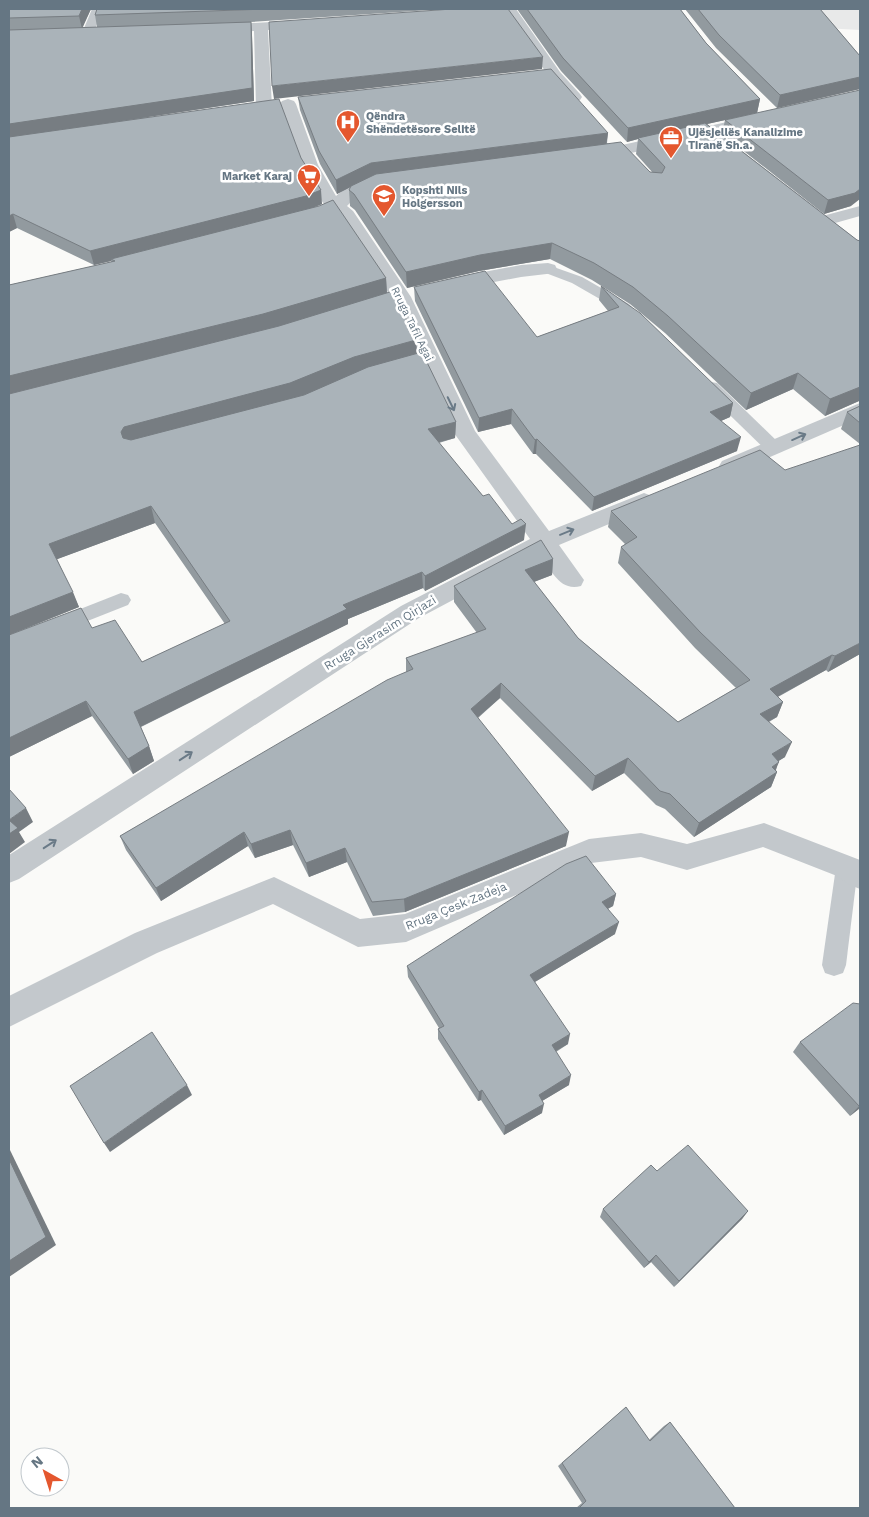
<svg xmlns="http://www.w3.org/2000/svg" width="869" height="1517" viewBox="0 0 869 1517" font-family="'Work Sans',sans-serif">
<style>
.built{fill:#e8e9e9}
.lines{fill:none;stroke-linecap:round;stroke-linejoin:round}
.service{fill:#c3c8cc;fill-rule:evenodd}
.minor{fill:#c3c8cc;fill-rule:evenodd}
.wall{fill:#929a9f;fill-rule:evenodd}
.shaded-wall{fill:#777d82}
.building{fill:#aab3b9;stroke:#777d82}
.oneway{stroke:#6a7a87}
.labels{text-anchor:middle;dominant-baseline:central;stroke-width:5;stroke-linejoin:round;paint-order:stroke}
.far-poi-label{font-size:11px;font-weight:bold;fill:#657683;stroke:#fff;text-anchor:start}
.far-street-label{font-size:11px;fill:#657683;stroke:#fff}
.street-label{font-size:12px;fill:#657683;stroke:#fff}
</style>
<rect width="100%" height="100%" fill="#fafaf8"/>
<path class="built" d="M813 9H860V30L823 28Z"/>
<g class="lines">
<g class="service">
<path d="M92 9H102L94 33 88 36 82 33Z"/>
<path d="M548 265 582 277 629 304 632 307 629 310H619L572 283 543 272 541 269 543 266Z"/>
<path d="M711 382 717 383 780 444 782 448 780 452 774 453 768 452 705 391 703 387 705 383Z"/>
<path d="M121 593 128 595 131 600 128 605 9 652V637Z"/>
<path d="M847 857 855 860 858 867 846 965 843 973 834 976 825 973 822 965 836 867 839 860Z"/>
</g>
<g class="minor">
<path d="M502 9H516L560 72 580 94 582 97 580 100H568L550 78Z"/>
<path d="M307 20 312 21 314 24 312 27 268 30 272 107 270 110H258L256 107 254 31 215 33 210 32 208 29 210 26 215 25Z"/>
<path d="M288 99 294 101 296 104 318 165 336 196C349 184 373 174 390 178L393 182 390 186C375 190 358 193 347 206L353 211 411 297 475 431 549 531 644 493 652 496 655 501 652 506 559 545 584 580 581 586C559 592 551 569 540 554L419 618 19 879 9 883V855L401 606 530 539 454 433 391 297 340 219 334 214 302 224 296 223 293 219 296 215 325 205C301 176 292 139 280 104L282 101Z"/>
<path d="M759 115 765 117 767 120 765 123 622 155 590 159 584 158 582 154 584 150 622 145Z"/>
<path d="M860 206V216L821 227 815 226 812 222 815 218Z"/>
<path d="M548 263 555 265 557 269 555 273 521 277 452 290 445 288 442 284 445 280 452 278 521 265Z"/>
<path d="M860 403V418L738 471 730 473 722 471 719 466 722 461Z"/>
<path d="M764 823 860 860V889L850 885 837 876 763 847 687 870 641 857 591 863 406 942 358 947 273 904 157 953 9 1027V996L135 933 274 877 360 919 405 914 589 839 641 833 687 844Z"/>
</g>
</g>
<g class="wall">
<path d="M9 9H91L82 27H97L95 15 97 9H445L251 22 252 35 254 101 147 117 301 158 322 204 315 207 386 278 387 293 416 340 417 354 456 422 455 438 439 443 483 496 512 524 524 540 425 591 423 588 348 619V624L141 727 149 746 154 761 133 774 92 716 9 757V285L111 262V261L94 265 17 228 9 232ZM155 523 225 624 142 662 92 628 10 635 79 607 57 559Z"/>
<path d="M517 9H680L706 43 760 99 757 113 707 124 857 240 860 241V402L859 401 825 416 793 389 746 410 665 333 630 304 592 280 550 259 479 271 407 288 355 210 350 206 349 190 362 181 337 194 320 164 300 110 298 97 608 133 607 143 650 172 653 173 636 154 638 139 627 142 561 71Z"/>
<path d="M685 9H820L860 56V90V89L777 108 716 48Z"/>
<path d="M725 120 851 206 824 214 722 134Z"/>
<path d="M601 286 733 403 730 417 721 421 737 451 592 511 536 454H533L511 424 478 432 415 301 414 287 537 337 608 311 599 300Z"/>
<path d="M860 406V444L841 429 847 412Z"/>
<path d="M785 470 860 654 828 672 826 670 778 697 783 702 777 717 769 722 785 757 778 761 776 770 777 772 771 787 694 837 665 809 656 805 624 773 592 791 500 698 478 718 566 846 405 912 373 916 347 862 309 877 293 845 255 858 248 846 161 901 126 850 120 836 406 672V658L477 633 454 602V586L553 559 552 575 534 582 578 638 678 722 736 688 695 648 618 563 621 547 625 544 608 527 611 511Z"/>
<path d="M616 894 613 906 608 909 615 934 535 982 568 1044 556 1052 569 1085 542 1101V1113L504 1135 481 1100 478 1101 438 1039V1029L439 1028 408 977 407 966Z"/>
<path d="M860 1004V1108L850 1116 793 1052 800 1042Z"/>
<path d="M657 1171 748 1211 742 1219 674 1287 651 1262 644 1268 600 1217 603 1209Z"/>
<path d="M626 1407 649 1440 664 1426 670 1422 735 1508H576L582 1503 558 1466Z"/>
</g>
<g class="shaded-wall">
<path d="M82 9H91L82 29 79 16Z"/>
<path d="M251 22 252 35 254 101 9 138V124Z"/>
<path d="M543 57 542 69 274 99 272 86Z"/>
<path d="M860 77V89L777 108 780 95Z"/>
<path d="M760 99 757 113 639 139 638 138V139L627 142 628 128Z"/>
<path d="M608 133 606 146 372 176 337 194 336 180 371 163Z"/>
<path d="M860 189V199L851 206 824 214 828 200Z"/>
<path d="M321 190 322 204 307 210 111 259V261L94 265 90 251Z"/>
<path d="M13 214 17 228 9 232V216Z"/>
<path d="M552 243 550 259 479 271 407 288 406 272 480 255Z"/>
<path d="M386 278 387 294 266 330 9 394V376Z"/>
<path d="M416 340 417 356 292 399 125 448 121 432 124 427 354 357Z"/>
<path d="M798 373 793 389 746 410 751 393Z"/>
<path d="M860 387V399L859 401 825 416 830 399Z"/>
<path d="M733 403 730 417 707 427 710 412Z"/>
<path d="M512 409 511 424 478 432 479 418Z"/>
<path d="M456 422 455 438 428 445V429Z"/>
<path d="M741 437 737 451 592 511 594 497Z"/>
<path d="M537 439 536 454H533L535 440Z"/>
<path d="M151 506 155 523 55 560 49 544Z"/>
<path d="M526 524 524 540 425 591V576Z"/>
<path d="M553 559 552 575 523 586 525 570Z"/>
<path d="M422 572 423 588 348 619V624L140 727 134 712 343 605Z"/>
<path d="M73 592 79 607 9 635V617Z"/>
<path d="M860 643V654L828 672 835 656Z"/>
<path d="M832 655 826 670 764 704 770 689Z"/>
<path d="M501 683 500 698 470 724 471 709Z"/>
<path d="M86 701 92 716 9 757V738Z"/>
<path d="M783 702 777 717 754 729 760 714Z"/>
<path d="M792 742 785 757 766 769 772 754Z"/>
<path d="M149 746 154 761 133 774 128 759Z"/>
<path d="M628 758 624 773 592 791 595 776Z"/>
<path d="M779 762 774 774 777 772 771 787 694 837 699 823 772 767Z"/>
<path d="M26 808 33 822 19 832 25 842 9 854V820Z"/>
<path d="M290 830 293 845 255 858 251 844Z"/>
<path d="M244 832 248 846 161 901 156 888Z"/>
<path d="M569 832 566 846 405 912 404 899Z"/>
<path d="M345 848 347 862 309 877 306 863Z"/>
<path d="M616 894 613 906 599 913 602 902Z"/>
<path d="M619 922 615 934 528 986 530 975Z"/>
<path d="M570 1034 568 1044 549 1055 552 1045Z"/>
<path d="M571 1075 569 1085 537 1104 539 1095Z"/>
<path d="M187 1085 192 1095 110 1152 104 1143Z"/>
<path d="M482 1090 481 1100 478 1101 479 1092Z"/>
<path d="M544 1104 542 1113 504 1135 505 1126Z"/>
<path d="M860 1105V1108L850 1116Z"/>
<path d="M9 1148 56 1245 9 1277Z"/>
<path d="M748 1211 742 1219 674 1287 679 1281Z"/>
<path d="M656 1255 651 1262 644 1268 649 1262Z"/>
</g>
<g class="building">
<path d="M9 9H82L79 16 9 18Z"/>
<path d="M97 9H267L95 15Z"/>
<path d="M452 9H508L543 57 272 86 269 22Z"/>
<path d="M527 9H680L706 43 760 99 628 128 563 58Z"/>
<path d="M698 9H820L860 56V77L780 95 719 35Z"/>
<path d="M251 22 252 88 9 124V30Z"/>
<path d="M551 69 608 133 371 163 336 180 319 151 298 97Z"/>
<path d="M860 90V189L855 193 828 200 725 120Z"/>
<path d="M279 99 301 158 321 190 306 196 90 251 13 214 9 216V137Z"/>
<path d="M705 123 857 240 860 241V387L830 399 798 373 751 393 668 316 633 287 594 263 552 243 480 255 406 272 354 194 349 190 351 186 376 174 621 142 650 172 662 173 665 167 638 138Z"/>
<path d="M333 200 386 278 263 314 9 376V285L115 261 111 259 319 206Z"/>
<path d="M485 271 537 337 619 307 601 286 640 313 733 403 710 412 741 437 594 497 537 439 535 440 512 409 479 418 414 287Z"/>
<path d="M393 291 416 340 354 357 290 383 124 427 121 432 123 438 131 440 304 395 368 367 422 352 456 422 428 429 483 496 489 494 512 524 521 519 526 524 425 576 422 572 343 605 347 609 134 712 149 746 128 759 86 701 9 738V660L10 659 9 658V635L81 608 92 628 115 620 142 662 230 621 151 506 49 544 73 592 9 617V394L279 326Z"/>
<path d="M860 406V423L847 412Z"/>
<path d="M860 445V643L835 656 832 655 770 689 783 702 760 714 792 742 772 754 779 762 772 767 777 772 699 823 670 794 660 791 628 758 595 776 501 683 471 709 569 832 404 899 372 902 345 848 306 863 290 830 251 844 244 832 156 888 120 836 387 680 413 669 406 658 486 629 454 586 541 540 553 559 525 570 578 638 678 722 750 680 700 632 621 547 637 537 611 511 760 450 785 470Z"/>
<path d="M9 789 26 808 9 820 18 828 9 834Z"/>
<path d="M586 856 616 894 602 902 619 922 530 975 570 1034 552 1045 571 1075 539 1095 544 1104 505 1126 482 1090 479 1092 438 1029 444 1026 407 966 566 864Z"/>
<path d="M853 1003 860 1004V1105L859 1106 800 1042Z"/>
<path d="M152 1032 187 1085 104 1143 70 1086Z"/>
<path d="M688 1145 748 1211 679 1281 656 1255 649 1262 603 1209 651 1165 657 1171Z"/>
<path d="M9 1159 46 1237 9 1261Z"/>
<path d="M626 1407 650 1441 670 1422 735 1508H579L586 1501 562 1463Z"/>
</g>
<defs><path id="oneway-shaft" d="M-6 0H5M1.5-3L5.5 0L1.5 3" fill="none" stroke-width="1.6" stroke-linecap="round" stroke-linejoin="round" transform="scale(1.25)"/></defs>
<g class="oneway">
<use href="#oneway-shaft" transform="translate(451 404) rotate(64)"/>
<use href="#oneway-shaft" transform="translate(799 437) rotate(-24)"/>
<use href="#oneway-shaft" transform="translate(567 532) rotate(-22)"/>
<use href="#oneway-shaft" transform="translate(186 756) rotate(-33)"/>
<use href="#oneway-shaft" transform="translate(50 844) rotate(-33)"/>
</g>
<defs>
<g id="hospital-pin" transform="scale(1.25)"><path d="M0 17L-7.5 6A9.5 9.5 0 1 1 7.5 6Z" fill="#e4572e" stroke="#fff"/><path d="M-5-5h3v3.5h4V-5h3V5h-3V1.5h-4V5h-3Z" fill="#fff"/></g>
<g id="office-pin" transform="scale(1.25)"><path d="M0 17L-7.5 6A9.5 9.5 0 1 1 7.5 6Z" fill="#e4572e" stroke="#fff"/><path d="M-6-3h4V-5.5h4V-3h4V5H-6ZM-1-4.5V-3h2v-1.5ZM-6 0V1H6V0Z" fill="#fff"/></g>
<g id="supermarket-pin" transform="scale(1.25)"><path d="M0 17L-7.5 6A9.5 9.5 0 1 1 7.5 6Z" fill="#e4572e" stroke="#fff"/><path d="M-6-5.5h2.5l.6 2H6L4.5 2H-2.5L-4.4-4H-6ZM-1.5 3.2a1.3 1.3 0 1 0 .1 0ZM3 3.2a1.3 1.3 0 1 0 .1 0Z" fill="#fff"/></g>
<g id="school-pin" transform="scale(1.25)"><path d="M0 17L-7.5 6A9.5 9.5 0 1 1 7.5 6Z" fill="#e4572e" stroke="#fff"/><path d="M0-5L7-2L0 1L-7-2ZM-4 1L0 2.5L4 1V4Q0 6-4 4Z" fill="#fff"/></g>
</defs>
<g fill-rule="evenodd">
<use href="#hospital-pin" x="348" y="122"/>
<use href="#office-pin" x="671" y="138"/>
<use href="#supermarket-pin" x="309" y="176"/>
<use href="#school-pin" x="384" y="196"/>
</g>
<g class="labels">
<g class="far-poi-label">
<text x="366" y="116">Qëndra<tspan x="366" dy="13">Shëndetësore Selitë</tspan></text>
<text x="688" y="132">Ujësjellës Kanalizime<tspan x="688" dy="13">Tiranë Sh.a.</tspan></text>
<text x="292" y="176" text-anchor="end">Market Karaj</text>
<text x="402" y="190">Kopshti Nils<tspan x="402" dy="13">Holgersson</tspan></text>
</g>
<g class="far-street-label">
<text transform="translate(412 324) rotate(64)">Rruga Tafil Agai</text>
</g>
<g class="street-label">
<text transform="translate(380 633) rotate(-32)">Rruga Gjerasim Qirjazi</text>
<text transform="translate(456 906) rotate(-22)">Rruga Çesk Zadeja</text>
</g>
</g>
<rect width="869" height="1517" fill="none" stroke="#657683" stroke-width="20"/>
<g transform="translate(45 1472) rotate(321)"><circle r="24" fill="#ffffff" stroke="#c1c8cd"/>
<path d="M0-4L9 19L0 12L-9 19Z" fill="#e4572e"/>
<text y="-8" font-size="14" font-weight="bold" text-anchor="middle" fill="#657683">N</text>
</g>
</svg>
